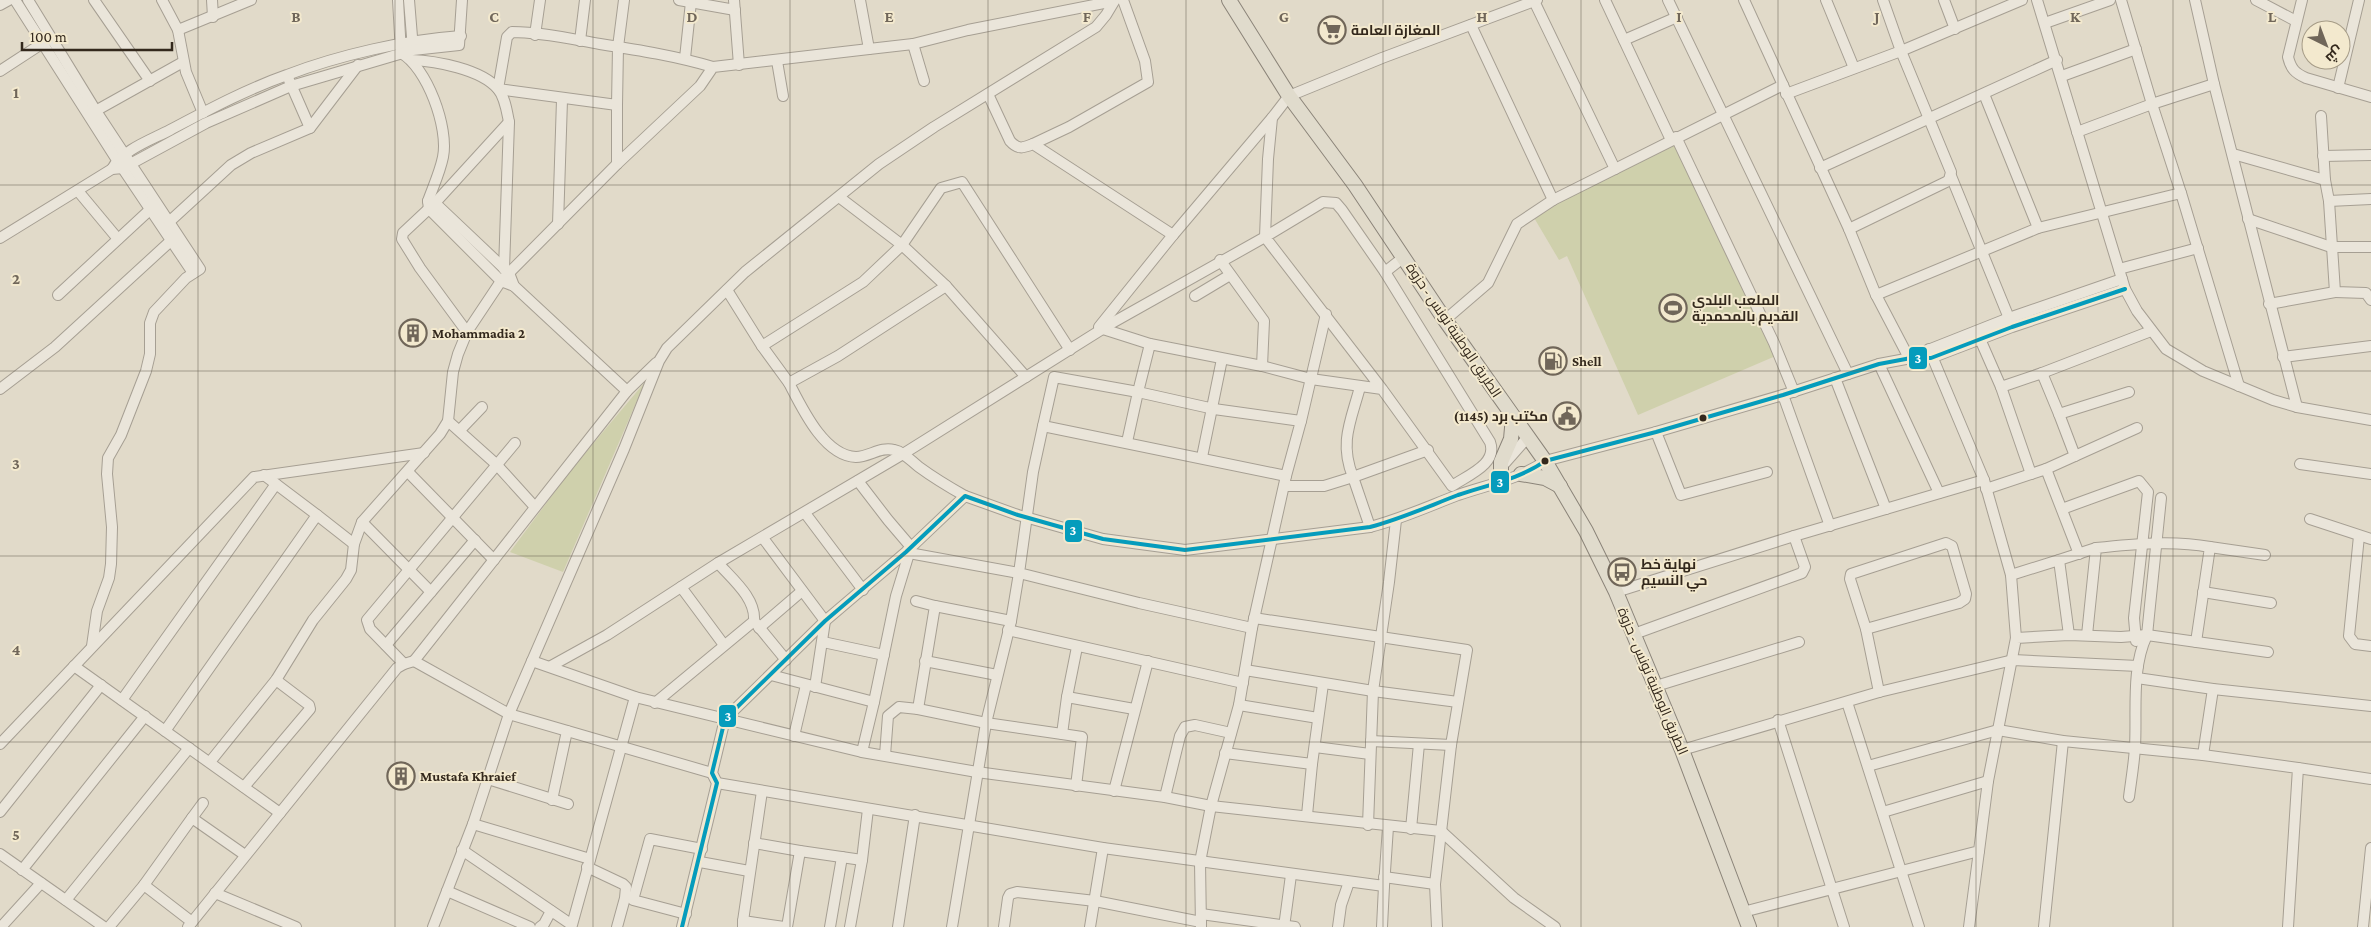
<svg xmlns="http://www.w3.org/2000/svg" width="2371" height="927" viewBox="0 0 2371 927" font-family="'Crimson Pro',Cairo,serif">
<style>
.green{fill:#cfd0ac}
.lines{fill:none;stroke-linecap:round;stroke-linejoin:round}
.minor-casing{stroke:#a69f93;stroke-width:12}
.major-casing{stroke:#8b8479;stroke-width:16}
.minor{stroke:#eae5da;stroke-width:10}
.major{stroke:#e0dbcc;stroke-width:14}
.bus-1-casing{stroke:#f3e9ce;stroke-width:8}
.bus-1{stroke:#059cbc;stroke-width:4}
.grid{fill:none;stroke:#706659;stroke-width:1;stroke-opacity:0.55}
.bus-dot{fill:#33281c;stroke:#f3e9ce;stroke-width:2}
.labels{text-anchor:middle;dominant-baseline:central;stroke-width:4;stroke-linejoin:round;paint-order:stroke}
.poi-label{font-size:14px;font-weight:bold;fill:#33281c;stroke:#f3e9ce;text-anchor:start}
.street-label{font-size:14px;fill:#33281c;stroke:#f3e9ce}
.grid-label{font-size:16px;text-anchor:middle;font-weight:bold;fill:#706659;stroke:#f3e9ce;stroke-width:4;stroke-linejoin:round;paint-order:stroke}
.line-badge{stroke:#f3e9ce;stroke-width:2}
.badge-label{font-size:14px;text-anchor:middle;font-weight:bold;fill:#fff}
</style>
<rect width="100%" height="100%" fill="#e1dac9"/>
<g class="green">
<path d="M1675 138 1778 355 1638 415 1567 256 1559 260 1533 216Z"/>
<path d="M645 382 563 572 510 552 571 470Z"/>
</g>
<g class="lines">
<g class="minor-casing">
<g id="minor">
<path d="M15 0 117 160 193 273"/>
<path d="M28 0 96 111 200 269 186 278 154 312 150 323V354L146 371 121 435 108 458 107 474 112 527 111 564 109 578 97 611 92 646"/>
<path d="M94 0 150 81"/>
<path d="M162 0 178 30 251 0"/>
<path d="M212 0 213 17"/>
<path d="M398 0 401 53C427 67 449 128 443 157 440 172 433 187 428 201L429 209 501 281 514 286"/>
<path d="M409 0 413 49"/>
<path d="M624 0 618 47 617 105 498 89 507 37 512 32C541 32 571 39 600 44 638 50 676 56 713 67"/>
<path d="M679 0 735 10"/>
<path d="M734 0 739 65"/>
<path d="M860 0 869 49 913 44 968 30 1114 1"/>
<path d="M1605 0 1671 140"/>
<path d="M1668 0 1848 374"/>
<path d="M1744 0 1849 229 1876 295 1909 358"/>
<path d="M1826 0 1854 68"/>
<path d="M1944 0 1955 29"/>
<path d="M2037 0 2125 289 2137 311 2166 349 2203 371 2273 400 2297 407 2371 420"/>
<path d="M2121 0 2152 104 2214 84"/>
<path d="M2195 0 2214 84 2297 407"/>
<path d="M2256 0 2296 21"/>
<path d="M2302 0 2288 57C2291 69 2295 73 2306 78L2371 97"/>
<path d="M1534 1 1615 169"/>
<path d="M0 5 9 0"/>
<path d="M2045 23 2110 0"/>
<path d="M1471 25 1553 200 1783 85"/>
<path d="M178 30 186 72 203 113"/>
<path d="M535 35 540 0"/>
<path d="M1624 40 1677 17"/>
<path d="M580 41 585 0"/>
<path d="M913 44 924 81"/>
<path d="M685 58 691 2"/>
<path d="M411 60C436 61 481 69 498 89 505 97 507 112 509 122L504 269"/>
<path d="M777 61 783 96"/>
<path d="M0 71 49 39"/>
<path d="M2062 76 2136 49"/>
<path d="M289 80 310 128"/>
<path d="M2338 88 2359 0"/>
<path d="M988 94 1010 141C1018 150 1023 148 1033 144L1173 235"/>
<path d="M1786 94 1901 51 2022 0"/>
<path d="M617 105V164"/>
<path d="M90 114 183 62"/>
<path d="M2321 116 2325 180"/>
<path d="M2077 132 2152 104 2181 193"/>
<path d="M1676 137 1774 343 1794 392"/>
<path d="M1033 144 1069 127 1148 82 1145 61 1123 0"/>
<path d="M2233 154 2325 180 2329 201 2335 292 2366 293 2371 300"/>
<path d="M2323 156 2371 155"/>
<path d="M1820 168 2057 60"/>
<path d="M112 169C122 150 151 140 170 130 208 110 247 89 287 75 339 55 405 40 461 36"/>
<path d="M1951 176 2011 323"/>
<path d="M78 191 118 239"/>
<path d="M839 197 902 245 941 188 962 182 1070 350"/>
<path d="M428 201 435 203 509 273 514 286 627 391"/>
<path d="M2329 201 2371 199"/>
<path d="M2248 219 2331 247H2371"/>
<path d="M169 222 231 165 251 153 310 128 358 65"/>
<path d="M558 224 562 100"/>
<path d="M2038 228 2181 193 2239 386"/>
<path d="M1849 229 1946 182 1949 180 1951 172 1901 51 1883 0"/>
<path d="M0 238 112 169 123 168 206 123 291 86 413 50 459 45 462 0"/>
<path d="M1220 260 1264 321 1262 366"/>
<path d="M2119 269 2198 248"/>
<path d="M1385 272 1404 257"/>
<path d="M727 290 762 346 789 383 838 356 946 286 1026 377"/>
<path d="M58 295 155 205"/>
<path d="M1876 295 2038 228 1984 94"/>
<path d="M1195 296 1230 275"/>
<path d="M2269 304 2335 292"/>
<path d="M1445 320 1488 283 1517 224 1553 200"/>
<path d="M1099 327 1173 235 1272 118"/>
<path d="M1103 329 1150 344"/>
<path d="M467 332 420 268 402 239 403 233 435 203 509 122"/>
<path d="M1980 339 2001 387 2042 373 2059 414 2129 392"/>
<path d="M762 346 863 282 902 245 946 286"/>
<path d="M1929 349 1984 480 2011 575 2016 638"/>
<path d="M1923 352 2009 318 2122 279"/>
<path d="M2283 357 2371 346"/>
<path d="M656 363 627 391 414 661 509 714 712 773"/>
<path d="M1879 364 1939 493"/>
<path d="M2042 373 2151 331"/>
<path d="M1835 378 1886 509"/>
<path d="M789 383C802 408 824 456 856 457 869 457 881 446 894 450 904 452 911 461 919 467 934 478 949 487 965 496"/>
<path d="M1360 387C1351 421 1339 442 1353 477L1428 450"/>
<path d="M2001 387 2031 474"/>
<path d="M0 389 55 347 175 237"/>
<path d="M1783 395 1830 526"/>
<path d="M2059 414 2075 456"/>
<path d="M448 421 496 464 535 507"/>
<path d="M1301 421 1326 314"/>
<path d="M1043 426 1054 377 1138 392 1127 442"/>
<path d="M460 430 482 407"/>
<path d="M1656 432 1681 495 1767 472"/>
<path d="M1202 457 1222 359"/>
<path d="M1505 463 1527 438"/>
<path d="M2300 464 2371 474"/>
<path d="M2046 469 2137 428"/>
<path d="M408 472 494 560"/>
<path d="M1284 486H1324L1353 477 1370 527"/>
<path d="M1986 489 2046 469 2079 554"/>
<path d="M2062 509 2139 481 2148 492 2134 618 2136 641"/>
<path d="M805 513 863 590"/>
<path d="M317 515 354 544"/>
<path d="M2310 519 2371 539"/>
<path d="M362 522 431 592"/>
<path d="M2359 536 2349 636 2355 644 2371 646"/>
<path d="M763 538 825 621 815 687"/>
<path d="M1946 543 1952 546 1966 594 1965 599 1959 603 1866 629 1850 579 1851 574Z"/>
<path d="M2210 547 2265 555"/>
<path d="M909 553 1019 573 1011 621 986 723 952 927"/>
<path d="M718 563C732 579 756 598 754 621L786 660"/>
<path d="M2011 575 2059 560"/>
<path d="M681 587 724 645"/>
<path d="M1616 592 1794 536 1984 480"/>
<path d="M2203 592 2271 603"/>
<path d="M935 606 1011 621"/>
<path d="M1254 618 1467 650 1451 745 1435 884 1437 927"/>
<path d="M759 628 802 591"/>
<path d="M1252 628 1139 603 1019 573 1033 472 1043 426 1286 476 1301 421 1214 409 1138 392 1150 344 1262 366 1311 379 1382 389 1452 486C1468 475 1498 464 1490 442L1385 272 1342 210 1336 203 1323 202 1265 237 1382 389"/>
<path d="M1866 629 1879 692"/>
<path d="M1008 630 1243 683"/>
<path d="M1634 634 1802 573 1805 567 1794 536"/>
<path d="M2069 635 2059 560 2096 548"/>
<path d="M2087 635 2096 548C2134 544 2173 540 2210 547L2196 642"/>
<path d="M823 642 884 655"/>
<path d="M386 645 475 540"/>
<path d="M532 661 635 697 862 752 977 772 1165 797 1211 806 1441 831 1514 898 1555 927"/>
<path d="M925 661 997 675"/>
<path d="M404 664 370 629 367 620 515 443"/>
<path d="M74 666 280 813"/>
<path d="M551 666 607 635 718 563 903 454 1112 323 1265 237 1268 159 1272 118 1289 96 1382 58 1537 0"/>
<path d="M1245 670 1373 691 1458 702"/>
<path d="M771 675 874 702 896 596 911 547 888 520 858 481"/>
<path d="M2137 678 2213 689 2371 706"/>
<path d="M1656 686 1799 642"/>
<path d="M1067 697 1077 647"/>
<path d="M122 700 276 484"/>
<path d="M1847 702 1919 927"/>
<path d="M655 703 754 621"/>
<path d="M1239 705 1318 718"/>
<path d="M918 709 986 723 1062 734"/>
<path d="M1778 720 1844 927"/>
<path d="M165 731 317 515 264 475"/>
<path d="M794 736 806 685"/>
<path d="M1371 741 1451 745"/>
<path d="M0 744 254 477 424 453"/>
<path d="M1315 747 1370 754"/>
<path d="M1682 750 1879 692 2013 660 2138 666"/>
<path d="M862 752 874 702"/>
<path d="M1225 753 1312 764 1323 684"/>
<path d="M885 755 888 716 899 707 918 709 935 606 916 601"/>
<path d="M2203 755 2213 689"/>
<path d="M210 762 276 680 313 620 346 579 351 570 354 544 362 522 440 434 448 421 453 372 458 354 467 332 501 281 617 164 700 86 713 67 869 49"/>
<path d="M1868 766 1998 730 2063 741 2203 755 2298 768 2288 927"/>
<path d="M2298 768 2371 779"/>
<path d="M488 779 568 804"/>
<path d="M717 783 1103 848 1384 886 1388 827"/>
<path d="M1076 786 1082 737 1062 734 1067 697 1134 709"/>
<path d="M244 787 310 709 309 705 276 680"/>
<path d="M1114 791 1148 661"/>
<path d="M1165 797 1180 736 1185 727 1195 725 1231 733"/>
<path d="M2129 797C2131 781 2134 764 2135 747 2137 710 2131 669 2147 635L2161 498"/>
<path d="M552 800 567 731"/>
<path d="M0 812 101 685"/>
<path d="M1883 812 1988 781"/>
<path d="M1307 815 1312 764"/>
<path d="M192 818 203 803"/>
<path d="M473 824 590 859"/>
<path d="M1368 825 1373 691 1389 582 1396 520"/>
<path d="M1411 829 1419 744"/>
<path d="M754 843 800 851"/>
<path d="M462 850 572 925 635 697"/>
<path d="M0 854 104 927"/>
<path d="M700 862 749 871"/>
<path d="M587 867 623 884 626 887 625 898 617 927"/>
<path d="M22 870 145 716"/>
<path d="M1384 877 1435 884"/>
<path d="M144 885 192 922"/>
<path d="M447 891 530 927"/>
<path d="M215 893 296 927"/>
<path d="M66 900 189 748"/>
<path d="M1743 912 1979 851 1988 781 2016 638 2069 635 2121 637 2147 635 2268 652"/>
<path d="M686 914 633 900 650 839 702 849"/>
<path d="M1201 914 1295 927"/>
<path d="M743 921 762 791"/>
<path d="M743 926V921L784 927"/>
<path d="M1 927 41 883"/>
<path d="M109 927 144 885 192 818 245 855"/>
<path d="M188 927 397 668 404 664 414 661"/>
<path d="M433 927 473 824 509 714 624 449 659 361 667 348 745 272 879 164 934 127 1096 27 1106 15 1115 0"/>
<path d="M540 927 544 924 551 911"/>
<path d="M682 927 717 783 712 773 725 719 825 621 906 552 965 496 1018 515 1103 539 1185 550 1370 527C1401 519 1429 506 1458 495 1487 485 1520 479 1545 461L1656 432 1783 395 1879 364 1911 358H1931L2012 327 2125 289"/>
<path d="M787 927 800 851 862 860"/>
<path d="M830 927 842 857"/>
<path d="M850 927 862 860 868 809"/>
<path d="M898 927 915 815"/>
<path d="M1004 927 1008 898 1010 894 1017 892 1095 901 1201 922"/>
<path d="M1090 927 1103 848"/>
<path d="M1201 927 1200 862 1211 806 1239 705 1252 628 1286 476"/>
<path d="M1284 927 1291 875"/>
<path d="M1338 927 1341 905 1349 882"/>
<path d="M1382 927 1384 886"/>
<path d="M1969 927 1979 851"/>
<path d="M2044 927 2063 741"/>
<path d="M2363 927 2371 848"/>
</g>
</g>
<g class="major-casing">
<g id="major">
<path d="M1229 0 1289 96 1355 185 1445 320 1545 461 1586 531 1616 592 1682 750 1749 927"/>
<path d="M1501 471V462L1511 439 1513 417"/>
<path d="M1521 474 1545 478 1560 486"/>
</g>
</g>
<use href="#minor" class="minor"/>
<use href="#major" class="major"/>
<g class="bus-1-casing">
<path id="bus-1" d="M682 927 717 783 712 773 725 719 825 621 906 552 965 496 1018 515 1103 539 1185 550 1370 527C1401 519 1429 506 1458 495 1487 485 1520 479 1545 461L1656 432 1783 395 1879 364 1911 358H1931L2012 327 2125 289"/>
</g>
<use href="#bus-1" class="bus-1"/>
</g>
<path class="grid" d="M198 0V927M395 0V927M593 0V927M790 0V927M988 0V927M1186 0V927M1383 0V927M1581 0V927M1778 0V927M1976 0V927M2173 0V927M0 185H2371M0 371H2371M0 556H2371M0 742H2371"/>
<defs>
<g id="supermarket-ring" transform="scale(1.4375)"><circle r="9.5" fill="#f3e9ce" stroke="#706659" stroke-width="1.5"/><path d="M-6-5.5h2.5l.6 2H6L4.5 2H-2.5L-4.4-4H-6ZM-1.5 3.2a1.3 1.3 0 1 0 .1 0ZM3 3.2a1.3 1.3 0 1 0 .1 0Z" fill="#706659"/></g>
<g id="stadium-ring" transform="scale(1.4375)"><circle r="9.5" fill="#f3e9ce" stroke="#706659" stroke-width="1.5"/><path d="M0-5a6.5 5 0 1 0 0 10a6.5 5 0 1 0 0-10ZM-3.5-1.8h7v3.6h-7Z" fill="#706659"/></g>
<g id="building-ring" transform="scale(1.4375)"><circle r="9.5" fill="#f3e9ce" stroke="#706659" stroke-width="1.5"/><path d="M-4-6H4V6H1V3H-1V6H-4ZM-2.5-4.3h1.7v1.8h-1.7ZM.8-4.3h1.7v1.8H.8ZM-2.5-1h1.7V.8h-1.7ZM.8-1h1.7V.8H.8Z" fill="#706659"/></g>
<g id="fuel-ring" transform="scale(1.4375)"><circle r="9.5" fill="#f3e9ce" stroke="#706659" stroke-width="1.5"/><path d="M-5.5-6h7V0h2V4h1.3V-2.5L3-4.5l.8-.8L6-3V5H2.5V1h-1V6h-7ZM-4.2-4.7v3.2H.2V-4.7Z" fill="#706659"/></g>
<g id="civic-ring" transform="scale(1.4375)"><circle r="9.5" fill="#f3e9ce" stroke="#706659" stroke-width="1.5"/><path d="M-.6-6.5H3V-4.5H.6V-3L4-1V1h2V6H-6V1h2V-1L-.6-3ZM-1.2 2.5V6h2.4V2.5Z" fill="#706659"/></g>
<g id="bus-ring" transform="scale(1.4375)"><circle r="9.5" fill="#f3e9ce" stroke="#706659" stroke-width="1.5"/><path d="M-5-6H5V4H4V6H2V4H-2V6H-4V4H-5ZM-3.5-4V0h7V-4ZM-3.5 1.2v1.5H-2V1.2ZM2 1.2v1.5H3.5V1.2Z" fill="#706659"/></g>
</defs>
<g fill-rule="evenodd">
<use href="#supermarket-ring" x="1332" y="30"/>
<use href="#stadium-ring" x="1673" y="308"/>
<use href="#building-ring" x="413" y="333"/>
<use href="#fuel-ring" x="1553" y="361"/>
<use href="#civic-ring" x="1567" y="416"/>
<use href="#bus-ring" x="1622" y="572"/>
<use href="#building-ring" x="401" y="776"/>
</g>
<g class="bus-dot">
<circle cx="1703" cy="418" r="4.5"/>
<circle cx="1545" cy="461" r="4.5"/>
</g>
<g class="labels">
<g class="poi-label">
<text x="1351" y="30">المغازة العامة</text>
<text x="1692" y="300">الملعب البلدي<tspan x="1692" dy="16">القديم بالمحمدية</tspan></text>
<text x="432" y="333">Mohammadia 2</text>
<text x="1572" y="361">Shell</text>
<text x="1548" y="416" text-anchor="end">مكتب برد (1145)</text>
<text x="1641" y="564">نهاية خط<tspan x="1641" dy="16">حي النسيم</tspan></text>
<text x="420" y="776">Mustafa Khraief</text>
</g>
<g class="street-label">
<text transform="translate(1454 330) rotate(56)">الطريق الوطنية تونس - حزوة</text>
<text transform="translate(1653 681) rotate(67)">الطريق الوطنية تونس - حزوة</text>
</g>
</g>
<g class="grid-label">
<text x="296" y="22">B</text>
<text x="494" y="22">C</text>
<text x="692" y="22">D</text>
<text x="889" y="22">E</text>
<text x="1087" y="22">F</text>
<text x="1284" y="22">G</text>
<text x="1482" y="22">H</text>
<text x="1679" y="22">I</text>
<text x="1877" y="22">J</text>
<text x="2075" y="22">K</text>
<text x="2272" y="22">L</text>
<text x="16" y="98">1</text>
<text x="16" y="284">2</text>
<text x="16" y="469">3</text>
<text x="16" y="655">4</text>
<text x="16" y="840">5</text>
</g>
<g class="line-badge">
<rect x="1908" y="346" width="20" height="24" rx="5" fill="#059cbc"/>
<rect x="1490" y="470" width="20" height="24" rx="5" fill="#059cbc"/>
<rect x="1064" y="519" width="19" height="24" rx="5" fill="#059cbc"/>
<rect x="718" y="704" width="19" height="24" rx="5" fill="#059cbc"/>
</g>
<g class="badge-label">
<text x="1918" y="363">3</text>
<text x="1500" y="487">3</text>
<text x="1073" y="535">3</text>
<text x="728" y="721">3</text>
</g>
<g transform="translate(2326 45) rotate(138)"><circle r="24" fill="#f3e9ce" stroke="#a69c87"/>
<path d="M0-4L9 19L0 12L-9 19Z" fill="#706659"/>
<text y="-8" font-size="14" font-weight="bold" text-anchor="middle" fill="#33281c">ش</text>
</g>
<path d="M22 42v8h150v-8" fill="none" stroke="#33281c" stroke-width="2.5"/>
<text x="30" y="42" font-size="15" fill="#33281c" stroke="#f3e9ce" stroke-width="4" paint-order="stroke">100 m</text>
</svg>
